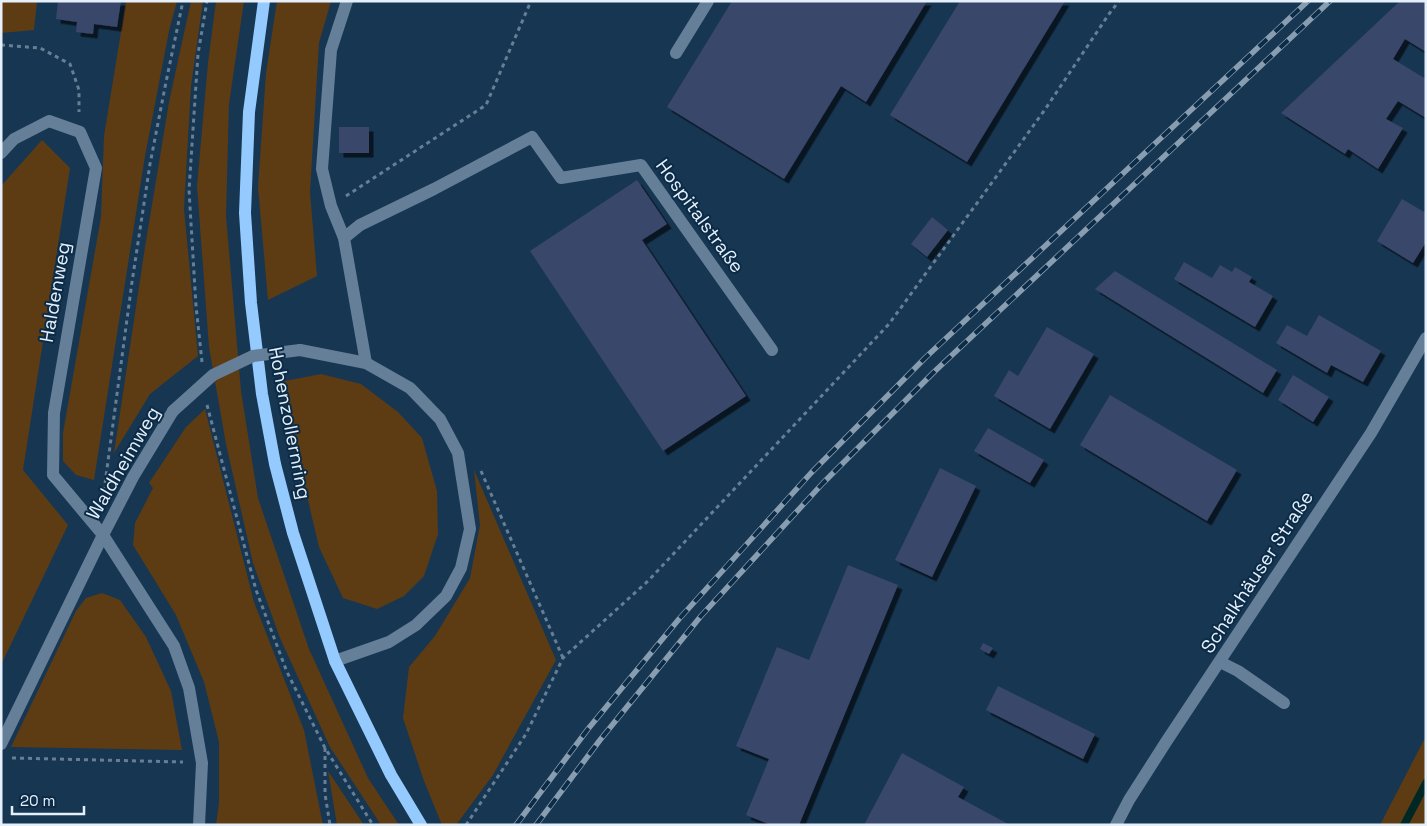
<svg xmlns="http://www.w3.org/2000/svg" width="1427" height="826" viewBox="0 0 1427 826" font-family="'Space Grotesk',sans-serif">
<style>
.green{fill:#5d3c14}
.lines{fill:none;stroke-linecap:round;stroke-linejoin:round}
.stream{stroke:#002724;stroke-width:8}
.building{fill:#39476a;filter:url(#shadow)}
.path{stroke:#677f94;stroke-width:3;stroke-dasharray:4 4;stroke-linecap:butt}
.minor{stroke:#657f98;stroke-width:12}
.major{stroke:#94cafd;stroke-width:12}
.rail-casing{stroke:#889daf;stroke-width:5.5}
.rail{stroke:#0b2b47;stroke-width:4;stroke-dasharray:11;stroke-linecap:butt}
.minor-bridge{stroke:#657f98;stroke-width:12}
.labels{text-anchor:middle;dominant-baseline:central;stroke-width:4;stroke-linejoin:round;paint-order:stroke}
.street-label{font-size:19px;fill:#e5f0fb;stroke:#0b2b47}
</style>
<defs>
<filter id="shadow"><feDropShadow dx="4.5" dy="4.5" stdDeviation="0" flood-color="#0009"/></filter>
</defs>
<rect width="100%" height="100%" fill="#163652"/>
<g class="green">
<path d="M1 1H37L34 30 1 33Z"/>
<path d="M126 1H177L169 31 145 156 94 480 76 475 63 461V433L101 217 104 136Z"/>
<path d="M191 1H203L191 86 184 209 198 356 150 394 114 453 145 247 169 102Z"/>
<path d="M216 1H244L229 104 226 216 241 391 258 498 309 649 368 778 399 825H381L330 747 280 638 253 563 226 444 209 347 197 186 208 63Z"/>
<path d="M277 1H331L319 43 310 192 317 276 268 300 258 187 266 73Z"/>
<path d="M42 140 70 168 23 470 68 525 1 665V186Z"/>
<path d="M321 374 361 384 398 412 422 438 437 491 438 534 424 576 404 596 377 609 343 598 319 547 280 382Z"/>
<path d="M205 409 254 602 304 730 323 825H216L219 803V742L204 682 176 615 133 545 135 523 153 488 149 483 186 427Z"/>
<path d="M474 470 556 660 493 775 456 825H442L424 781 403 718 409 667 435 636 470 578 480 525Z"/>
<path d="M102 593 120 600 146 637 171 691 182 750 11 747 76 611 86 598Z"/>
<path d="M1426 736V825H1380Z"/>
<path d="M328 771 364 825H337Z"/>
</g>
<g class="lines">
<path class="stream" d="M1404 825 1426 783"/>
</g>
<g class="building">
<path d="M58 1H121L117 27 94 24 93 34 76 32 77 22 56 19Z"/>
<path d="M732 1H927L866 102 841 86 784 179 667 107Z"/>
<path d="M960 1H1065L967 162 890 115Z"/>
<path d="M1400 1H1426V52L1405 39 1393 59 1426 79V118L1398 101 1386 119 1403 128 1378 169 1348 149 1345 154 1281 113Z"/>
<rect x="339" y="127" width="30" height="26"/>
<path d="M637 180 667 224 642 240 746 396 663 451 530 251Z"/>
<path d="M1402 199 1426 213V242L1413 263 1377 241Z"/>
<path d="M932 217 948 230 927 257 911 244Z"/>
<path d="M1184 262 1212 278 1220 265 1232 272 1235 267 1252 277 1249 282 1273 296 1255 327 1174 279Z"/>
<path d="M1115 271 1277 370 1263 393 1095 289Z"/>
<path d="M1319 315 1381 351 1363 382 1331 365 1327 373 1276 343 1287 325 1307 336Z"/>
<path d="M1047 327 1094 354 1050 429 994 396 1009 370 1018 376Z"/>
<path d="M1293 375 1329 397 1313 422 1278 400Z"/>
<path d="M1110 395 1237 470 1207 521 1080 445Z"/>
<path d="M988 428 1044 460 1030 483 974 451Z"/>
<path d="M940 468 976 486 932 577 895 560Z"/>
<path d="M848 565 898 585 799 825H771L746 815 769 759 736 746 777 647 809 660Z"/>
<path d="M983 643 993 648 989 654 980 649Z"/>
<path d="M998 686 1095 734 1083 759 986 710Z"/>
<path d="M902 753 964 787 958 797 1010 825H864Z"/>
</g>
<g class="lines">
<g class="path">
<path d="M1 45 40 48 70 64 79 90V112"/>
<path d="M346 196 486 105 531 1"/>
<path d="M202 362 196 306 189 190 198 54 207 1"/>
<path d="M207 405 256 590 287 672 325 748 373 825"/>
<path d="M481 471 563 658"/>
<path d="M104 491 132 282 150 164 166 82 183 1"/>
<path d="M325 748V794L330 825"/>
<path d="M12 758 183 762"/>
<path d="M466 825 526 734 563 658 648 581 889 324 1044 111 1109 14 1119 1"/>
</g>
<g class="minor">
<path d="M347 1 331 50 322 169 331 206 344 238 366 363"/>
<path d="M676 53 708 1"/>
<path d="M1 153 14 139 49 121 80 132 96 168 54 413 53 475 103 535 174 646 189 688 202 763 199 825"/>
<path d="M344 238 360 225 434 189 532 137 561 178 641 165 772 350"/>
<path d="M300 350 366 363 410 388 440 419 458 453 470 529 461 568 446 596 416 625 389 642 335 661"/>
<path d="M1220 662 1238 671 1284 703"/>
<path d="M1 744 103 535 133 477 173 411"/>
<path d="M1116 825 1129 800 1166 742 1371 433 1426 338"/>
</g>
<path class="major" d="M264 1 249 112 245 213 251 303 262 394 275 464 293 533 335 661 391 775 421 825"/>
<g class="rail-casing">
<g id="rail">
<path d="M516 825 588 729 679 619 811 473 926 357 1308 1"/>
<path d="M536 825 600 740 701 616 823 483 935 371 1330 1"/>
</g>
</g>
<use href="#rail" class="rail"/>
<path class="minor-bridge" d="M173 411 213 375 253 356 300 350"/>
</g>
<g class="labels">
<g class="street-label">
<text transform="translate(700 216) rotate(54)">Hospitalstraße</text>
<text transform="translate(55 292) rotate(-80)">Haldenweg</text>
<text transform="translate(290 423) rotate(79)">Hohenzollernring</text>
<text transform="translate(123 463) rotate(-60)">Waldheimweg</text>
<text transform="translate(1257 572) rotate(-57)">Schalkhäuser Straße</text>
</g>
</g>
<rect width="1427" height="826" fill="none" stroke="#e5f0fb" stroke-width="5"/>
<path d="M12 806v8h72v-8" fill="none" stroke="#e5f0fb" stroke-width="2.5"/>
<text x="20" y="806" font-size="15" fill="#e5f0fb" stroke="#0b2b47" stroke-width="4" paint-order="stroke">20 m</text>
</svg>
